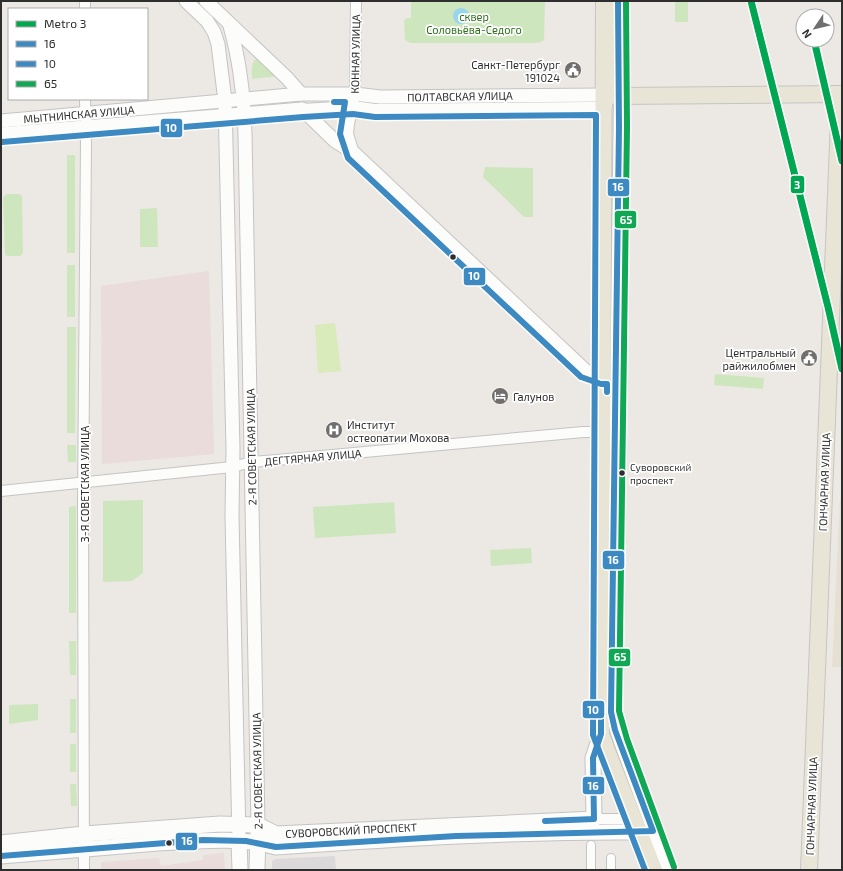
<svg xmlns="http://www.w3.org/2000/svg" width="843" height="871" viewBox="0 0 843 871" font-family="'Exo 2',sans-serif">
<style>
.industrial{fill:#dcd9db}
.education{fill:#e6e0d3}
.medical{fill:#e9dcdb}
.green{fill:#cee6be}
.pitch{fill:#d9eabb}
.water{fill:#99d6ec}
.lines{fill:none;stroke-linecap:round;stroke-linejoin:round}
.pedestrian-casing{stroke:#c5c4c5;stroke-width:10}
.minor-casing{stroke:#c5c4c5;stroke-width:12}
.tertiary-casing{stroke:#c5c4c5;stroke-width:15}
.secondary-casing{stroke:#c5c4c5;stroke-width:17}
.primary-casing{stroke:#c6c5c4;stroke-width:18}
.pedestrian{stroke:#fcfcfb;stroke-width:8}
.minor{stroke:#fcfcfb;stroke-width:10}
.tertiary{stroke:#fcfcfb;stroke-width:13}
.secondary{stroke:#fcfcfb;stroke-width:15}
.primary{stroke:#e8e4d6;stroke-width:16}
.bus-1-casing{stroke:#fff;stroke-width:9}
.bus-2-casing{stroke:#fff;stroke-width:9}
.bus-3-casing{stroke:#fff;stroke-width:9}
.bus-1{stroke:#3d8ac2;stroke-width:6}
.bus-2{stroke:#3d8ac2;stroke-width:6}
.bus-3{stroke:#10a855;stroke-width:6}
.metro-1-casing{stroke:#fff;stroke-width:10}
.metro-1{stroke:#00a651;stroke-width:7}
.bus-dot{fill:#2e2e2e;stroke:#fff;stroke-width:1.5}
.labels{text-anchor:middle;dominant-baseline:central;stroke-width:3.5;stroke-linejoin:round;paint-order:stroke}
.bus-label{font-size:10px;fill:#2e2e2e;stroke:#fff;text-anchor:start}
.park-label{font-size:11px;fill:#2c6e1b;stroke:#fff}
.street-label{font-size:11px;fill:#2e2e2e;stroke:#fff}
.poi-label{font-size:11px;fill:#2e2e2e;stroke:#fff;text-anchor:end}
.line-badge{stroke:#fff;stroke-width:1.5}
.badge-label{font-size:11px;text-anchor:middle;font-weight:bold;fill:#fff}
</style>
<rect width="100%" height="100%" fill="#ece8e4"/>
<path class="industrial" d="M335 856 336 870H272V861L275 859Z"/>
<path class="education" d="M840 499 842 500V667H832Z"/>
<g class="medical">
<path d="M209 271 214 454 102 464 101 286Z"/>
<path d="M224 853 225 870H101V862L159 858 161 866 203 860V855Z"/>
</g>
<g class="green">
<path d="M411 1H545L544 40 541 42 536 43H410L405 40 404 20 407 18H411Z"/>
<rect x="675" y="1" width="13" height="21"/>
<path d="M258 58 278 76 252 79C252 71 250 61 258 58Z"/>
<rect x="67" y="155" width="8" height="98"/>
<path d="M485 167 533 168V217H524L483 177Z"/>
<path d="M8 194H18L21 195 22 198 23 253 20 256H8L5 255V252L3 198 5 195Z"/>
<path d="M157 208 158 247H140V209Z"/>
<rect x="67" y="265" width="8" height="52"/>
<path d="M67 327H76L75 433H67Z"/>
<path d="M715 374 764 378 763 389 714 385Z"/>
<path d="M67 445H76V462H68Z"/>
<path d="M143 500V573L132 581 103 582V501Z"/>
<path d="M394 502 396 533 315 538 313 507Z"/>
<path d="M76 506V613H69V507Z"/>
<path d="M531 548 532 563 491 566 490 550Z"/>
<path d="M69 641H76V675H70Z"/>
<rect x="70" y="699" width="6" height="34"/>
<path d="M38 704V720L9 724V705Z"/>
<rect x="70" y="744" width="6" height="28"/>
<path d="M70 784H76L77 806H71Z"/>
</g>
<path class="pitch" d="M335 323 341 371 318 373 315 325Z"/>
<circle class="water" cx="461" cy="16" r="8"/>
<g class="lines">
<g class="pedestrian-casing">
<g id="pedestrian">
<path d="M591 845V870"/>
<path d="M611 870V858"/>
</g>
</g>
<g class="minor-casing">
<g id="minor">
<path d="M85 9V1"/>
<path d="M619 96 611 712 615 730 619 742 667 870"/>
<path d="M302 109 353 106 375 109 588 107H604L607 105"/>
<path d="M354 153 348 134 349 124 355 94 356 1"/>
<path d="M1 491 232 467 252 462 277 460 583 432H603"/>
<path d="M594 819H634L637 821"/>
<path d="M84 870 83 501 86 143 85 99"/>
</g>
</g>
<g class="tertiary-casing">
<g id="tertiary">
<path d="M186 1 207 21 214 32 218 44 225 101 233 449 232 516 239 840"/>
<path d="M206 1 287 78 301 94"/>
<path d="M230 26C240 61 244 98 245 134L258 825"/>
<path d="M302 109 335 141 354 153 586 371 603 376"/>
<path d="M1 121 301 94H355L380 97 604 95"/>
<path d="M1 134 302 109"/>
</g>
</g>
<g class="secondary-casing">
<g id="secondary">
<path d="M239 840 240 870"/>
<path d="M1 843 84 834 220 824 258 825 276 834 594 819 593 758 601 734"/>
<path d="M1 856C53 852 106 847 158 843 199 841 236 836 276 847 397 839 518 831 639 832"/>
<path d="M257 870 258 832"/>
</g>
</g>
<g class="primary-casing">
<g id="primary">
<path d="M604 1 601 734 607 751 654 870"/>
<path d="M618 1 619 96"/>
<path d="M604 95 619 96 840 94 809 870"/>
</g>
</g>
<use href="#pedestrian" class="pedestrian"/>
<use href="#minor" class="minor"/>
<use href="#tertiary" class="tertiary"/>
<use href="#secondary" class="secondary"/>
<use href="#primary" class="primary"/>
<g class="bus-1-casing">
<g id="bus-1">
<path d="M545 821 594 819 593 758 601 734V705"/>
<path d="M1 856 203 840 246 841 276 847 456 836 653 831 615 730 611 712 619 127 618 1"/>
</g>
</g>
<g class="bus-2-casing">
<g id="bus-2">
<path d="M334 102H345L340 134 348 158 581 377 601 384H607V392"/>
<path d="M2 142 303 117 353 114 375 117 596 115 593 735 645 870"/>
</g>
</g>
<g class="bus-3-casing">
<path id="bus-3" d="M626 1 627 127 619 711 627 739 674 867"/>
</g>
<use href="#bus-1" class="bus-1"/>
<use href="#bus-2" class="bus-2"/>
<use href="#bus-3" class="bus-3"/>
<g class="metro-1-casing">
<g id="metro-1">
<path d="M751 1 828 307 842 369"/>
<path d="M814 40 842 161"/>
</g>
</g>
<use href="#metro-1" class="metro-1"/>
</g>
<defs>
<g id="civic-disc" transform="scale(0.9)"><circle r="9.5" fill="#706f6e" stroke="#fff"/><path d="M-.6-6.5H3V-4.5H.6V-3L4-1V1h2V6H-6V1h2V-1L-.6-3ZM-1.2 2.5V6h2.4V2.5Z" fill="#fff"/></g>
<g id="hotel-disc" transform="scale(0.9)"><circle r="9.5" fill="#706f6e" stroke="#fff"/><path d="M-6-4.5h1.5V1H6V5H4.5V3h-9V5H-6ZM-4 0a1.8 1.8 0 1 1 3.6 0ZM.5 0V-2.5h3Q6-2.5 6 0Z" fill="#fff"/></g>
<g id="hospital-disc" transform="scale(0.9)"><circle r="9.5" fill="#706f6e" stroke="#fff"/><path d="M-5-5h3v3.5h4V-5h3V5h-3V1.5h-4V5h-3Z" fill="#fff"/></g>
</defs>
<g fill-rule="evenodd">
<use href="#civic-disc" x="573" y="70"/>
<use href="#civic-disc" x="809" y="358"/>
<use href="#hotel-disc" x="500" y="396"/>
<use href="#hospital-disc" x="334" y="430"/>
</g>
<g class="bus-dot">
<circle cx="453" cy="257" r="3.5"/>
<circle cx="622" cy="473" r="3.5"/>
<circle cx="169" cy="843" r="3.5"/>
</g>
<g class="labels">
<g class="bus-label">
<text x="630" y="467">Суворовский<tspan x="630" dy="13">проспект</tspan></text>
</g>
<g class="park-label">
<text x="474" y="16">сквер<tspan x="474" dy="13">Соловьёва-Седого</tspan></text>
</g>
<g class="street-label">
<text transform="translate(355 54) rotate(-89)">КОННАЯ УЛИЦА</text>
<text transform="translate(460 96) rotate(-1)">ПОЛТАВСКАЯ УЛИЦА</text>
<text transform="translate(79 114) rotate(-5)">МЫТНИНСКАЯ УЛИЦА</text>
<text transform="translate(251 447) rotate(-91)">2-Я СОВЕТСКАЯ УЛИЦА</text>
<text transform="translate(313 457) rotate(-5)">ДЕГТЯРНАЯ УЛИЦА</text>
<text transform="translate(824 482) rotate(-88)">ГОНЧАРНАЯ УЛИЦА</text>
<text transform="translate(84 484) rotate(-90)">3-Я СОВЕТСКАЯ УЛИЦА</text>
<text transform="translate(257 771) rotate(-91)">2-Я СОВЕТСКАЯ УЛИЦА</text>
<text transform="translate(811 806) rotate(-88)">ГОНЧАРНАЯ УЛИЦА</text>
<text transform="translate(351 830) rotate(-3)">СУВОРОВСКИЙ ПРОСПЕКТ</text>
</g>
<g class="poi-label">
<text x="560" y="64">Санкт-Петербург<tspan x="560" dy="13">191024</tspan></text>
<text x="796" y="352">Центральный<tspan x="796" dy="13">райжилобмен</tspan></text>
<text x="513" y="396" text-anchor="start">Галунов</text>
<text x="347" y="424" text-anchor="start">Институт<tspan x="347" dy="13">остеопатии Мохова</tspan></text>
</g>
</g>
<g class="line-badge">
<rect x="160" y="118" width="23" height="20" rx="4" fill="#3d8ac2"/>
<rect x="790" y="175" width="15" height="19" rx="4" fill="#00a651"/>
<rect x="607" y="178" width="23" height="19" rx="4" fill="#3d8ac2"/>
<rect x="614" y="210" width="23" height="19" rx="4" fill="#10a855"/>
<rect x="463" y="267" width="23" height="19" rx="4" fill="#3d8ac2"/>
<rect x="602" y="550" width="23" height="20" rx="4" fill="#3d8ac2"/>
<rect x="608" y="648" width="23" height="19" rx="4" fill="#10a855"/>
<rect x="582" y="700" width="23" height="19" rx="4" fill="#3d8ac2"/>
<rect x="582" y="776" width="23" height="19" rx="4" fill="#3d8ac2"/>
<rect x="175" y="832" width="23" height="19" rx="4" fill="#3d8ac2"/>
</g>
<g class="badge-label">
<text x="171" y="132">10</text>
<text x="797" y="189">3</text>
<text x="618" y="191">16</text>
<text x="626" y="224">65</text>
<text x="474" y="280">10</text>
<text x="613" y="564">16</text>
<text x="620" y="661">65</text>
<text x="593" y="714">10</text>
<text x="593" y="790">16</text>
<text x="187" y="845">16</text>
</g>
<rect width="843" height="871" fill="none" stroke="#2e2e2e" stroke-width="4"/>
<rect x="8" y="8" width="140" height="92" fill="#ffffff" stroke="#ababab"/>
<rect x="16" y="21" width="20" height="6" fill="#00a651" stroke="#ababab"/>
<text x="44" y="28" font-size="12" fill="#2e2e2e">Metro 3</text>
<rect x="16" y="41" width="20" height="6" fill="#3d8ac2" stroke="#ababab"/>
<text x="44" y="48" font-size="12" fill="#2e2e2e">16</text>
<rect x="16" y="61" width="20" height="6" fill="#3d8ac2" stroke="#ababab"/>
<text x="44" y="68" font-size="12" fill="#2e2e2e">10</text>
<rect x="16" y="81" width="20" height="6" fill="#10a855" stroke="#ababab"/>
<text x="44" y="88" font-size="12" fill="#2e2e2e">65</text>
<g transform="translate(815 28) rotate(235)"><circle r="19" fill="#ffffff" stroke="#ababab"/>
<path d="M0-3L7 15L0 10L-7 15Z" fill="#706f6e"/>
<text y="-6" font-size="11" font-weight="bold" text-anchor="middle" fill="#2e2e2e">N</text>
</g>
</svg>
